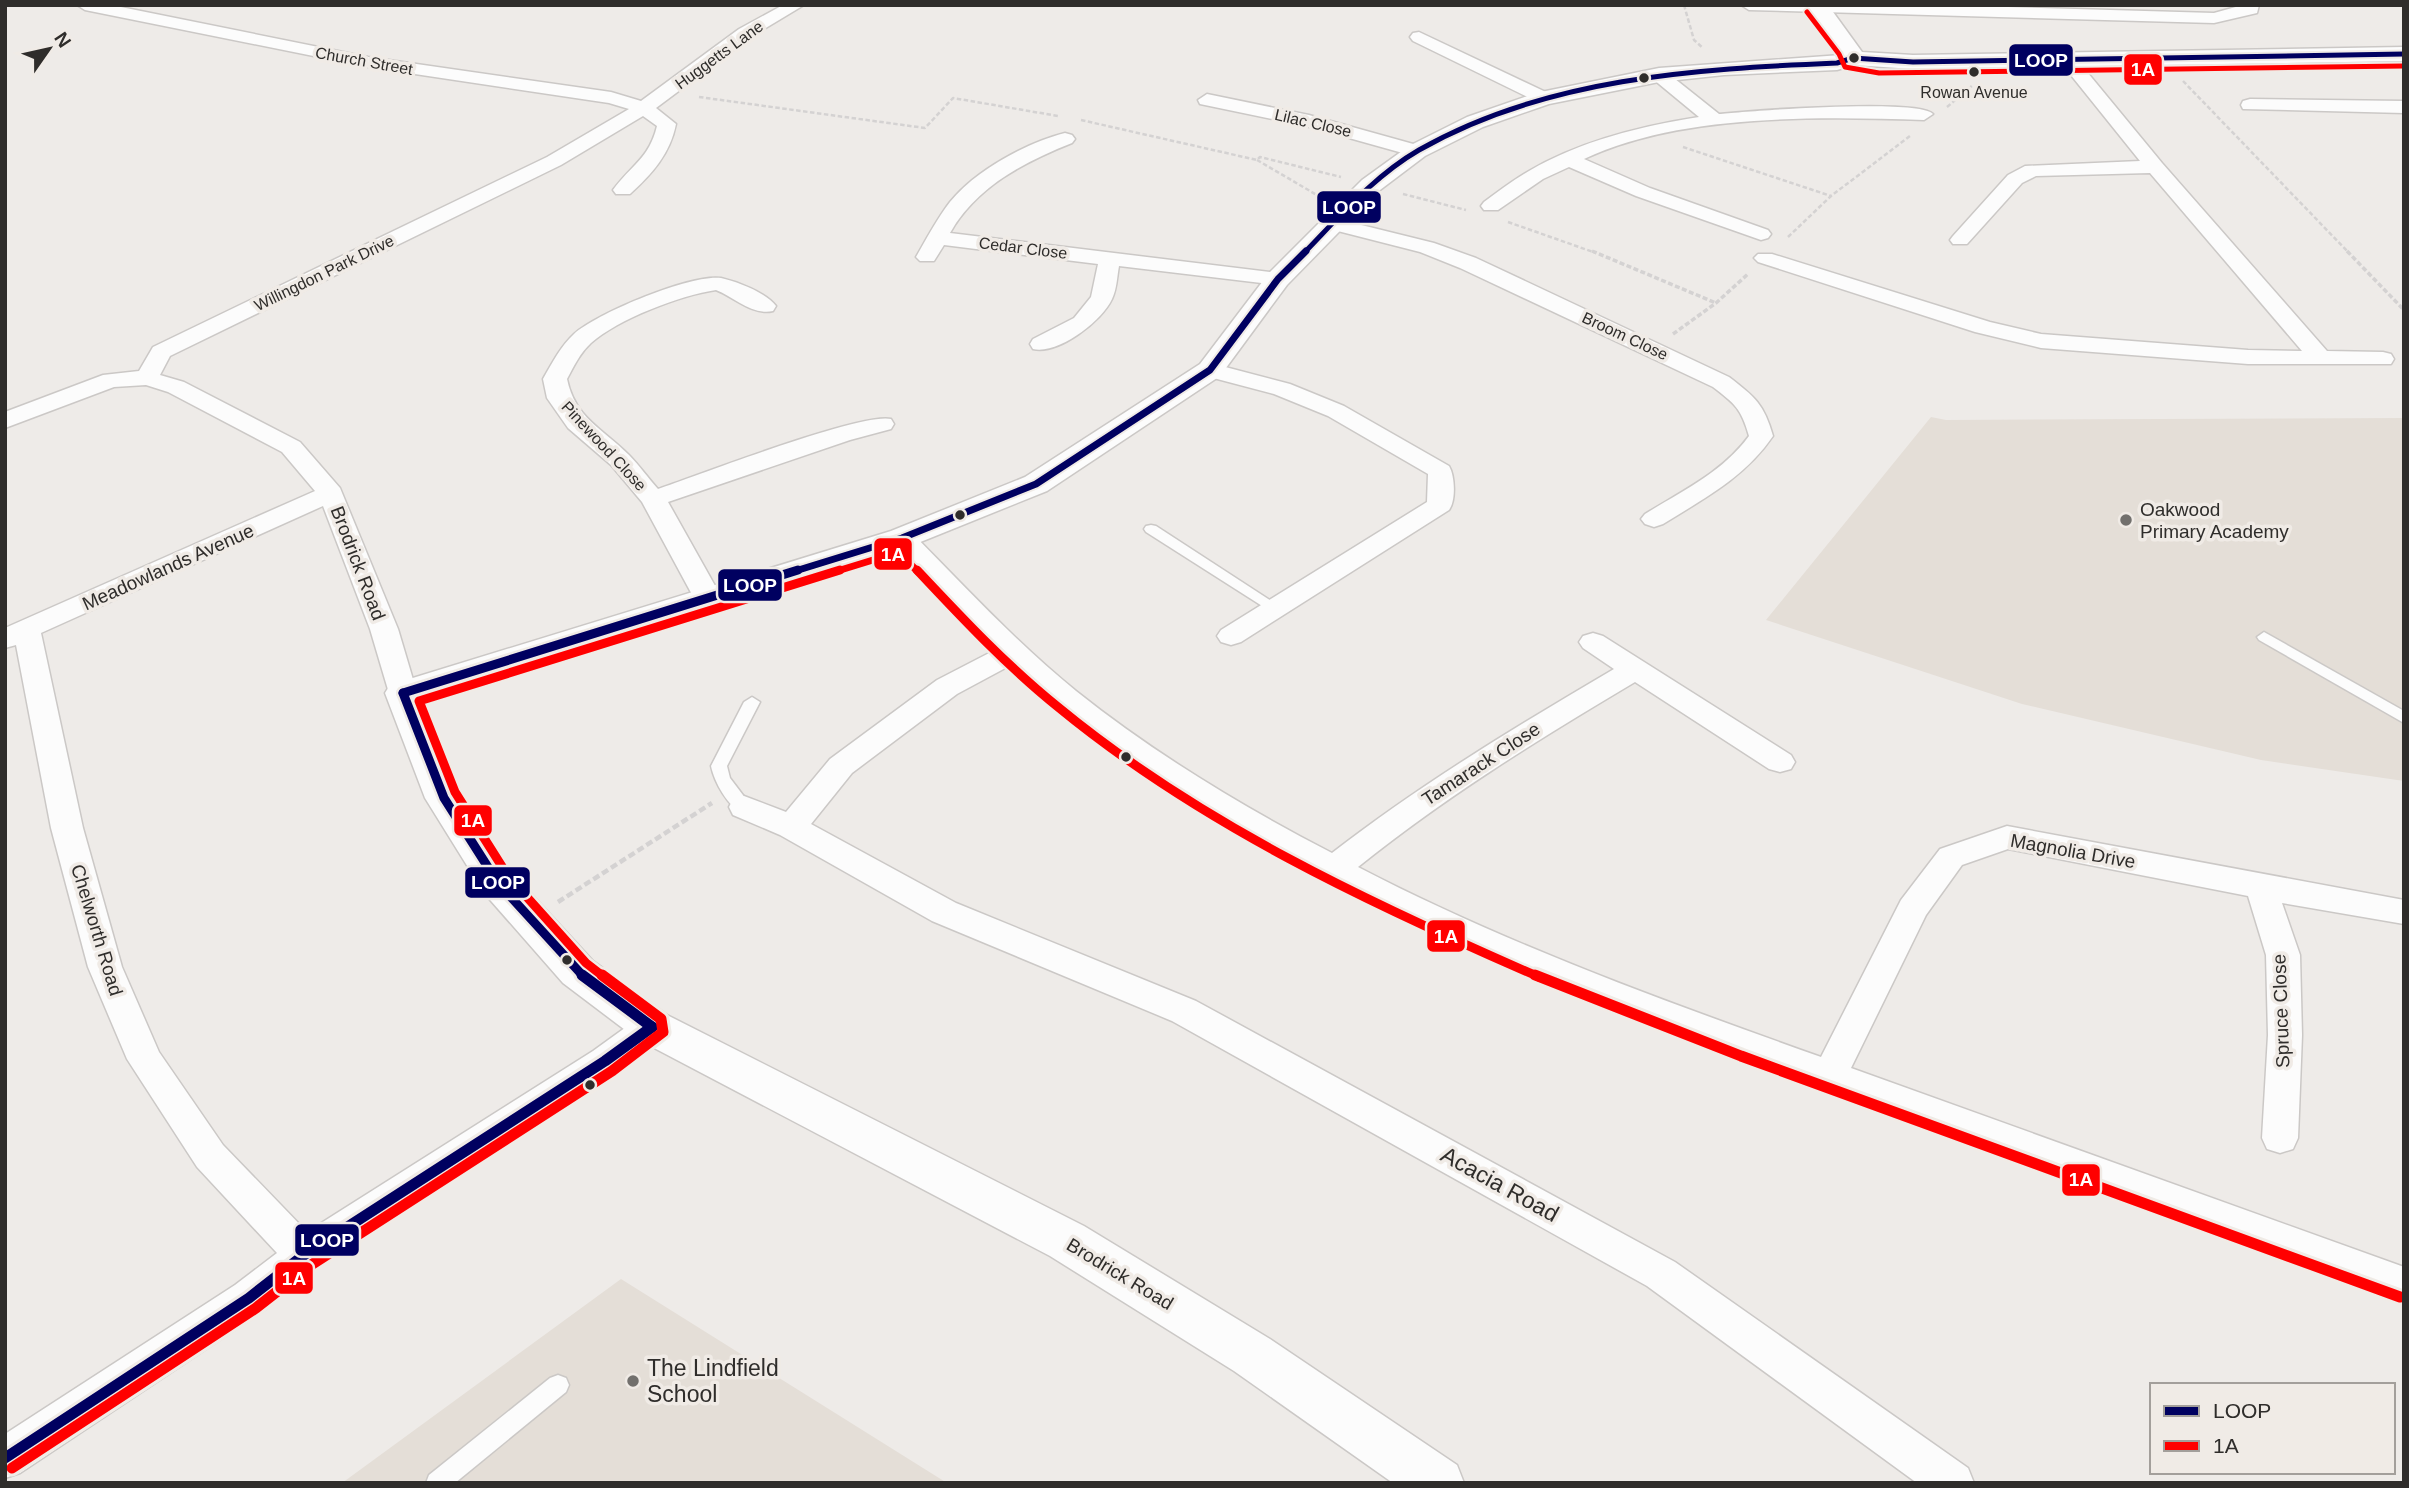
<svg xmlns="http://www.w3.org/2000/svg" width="2409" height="1488" viewBox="0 0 2409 1488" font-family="Arial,sans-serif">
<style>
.built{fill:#e4ded7}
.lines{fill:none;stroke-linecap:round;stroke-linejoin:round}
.service-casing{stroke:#cbc8c6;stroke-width:3}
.minor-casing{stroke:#cbc8c6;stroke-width:3}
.tertiary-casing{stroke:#cbc8c6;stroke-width:3}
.path-far2{stroke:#d4d2d2;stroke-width:2.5;stroke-dasharray:4.5 2.5;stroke-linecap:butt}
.path-far1{stroke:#d4d2d2;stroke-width:3.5;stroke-dasharray:5 2.5;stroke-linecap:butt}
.path{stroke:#d4d2d2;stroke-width:4.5;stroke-dasharray:7 3.5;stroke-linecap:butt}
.service{fill:#fcfcfc;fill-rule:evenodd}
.minor{fill:#fcfcfc;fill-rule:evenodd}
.tertiary{fill:#fcfcfc;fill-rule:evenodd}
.bus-1-far3-casing{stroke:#f0ebe6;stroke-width:9}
.bus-1-far2-casing{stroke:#f0ebe6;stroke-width:11}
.bus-1-far1-casing{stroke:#f0ebe6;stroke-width:14}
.bus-1-casing{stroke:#f0ebe6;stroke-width:17}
.bus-2-far3-casing{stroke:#f0ebe6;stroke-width:9}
.bus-2-far2-casing{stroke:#f0ebe6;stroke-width:11}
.bus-2-far1-casing{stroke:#f0ebe6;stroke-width:14}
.bus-2-casing{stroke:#f0ebe6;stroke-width:17}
.bus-1-far3{stroke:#000060;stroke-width:5}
.bus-1-far2{stroke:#000060;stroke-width:7}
.bus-1-far1{stroke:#000060;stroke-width:9}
.bus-1{stroke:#000060;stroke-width:11}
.bus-2-far3{stroke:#f00;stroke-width:5}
.bus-2-far2{stroke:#f00;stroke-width:7}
.bus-2-far1{stroke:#f00;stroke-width:9}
.bus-2{stroke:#f00;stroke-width:11}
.bus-dot{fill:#2f2d2b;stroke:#f0ebe6;stroke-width:2.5}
.poi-dot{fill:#72706d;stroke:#f0ebe6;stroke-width:2.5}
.labels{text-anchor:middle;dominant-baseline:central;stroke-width:7;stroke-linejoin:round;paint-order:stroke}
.far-street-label{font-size:16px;fill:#2f2d2b;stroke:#f0ebe6}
.far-bus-label{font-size:16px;fill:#2f2d2b;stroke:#f0ebe6}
.poi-label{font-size:19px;fill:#2f2d2b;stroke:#f0ebe6;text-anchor:start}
.street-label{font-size:19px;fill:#2f2d2b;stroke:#f0ebe6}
.near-street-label{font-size:23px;fill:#2f2d2b;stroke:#f0ebe6}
.near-poi-label{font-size:23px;fill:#2f2d2b;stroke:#f0ebe6;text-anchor:start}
.line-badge{stroke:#f0ebe6;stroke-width:2.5}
.badge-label{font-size:19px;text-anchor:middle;font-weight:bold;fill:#fff}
</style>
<rect width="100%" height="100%" fill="#eeebe8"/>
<g class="built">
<path d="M1931 417 1946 420 2404 418V781L2261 760 2022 704 1766 620Z"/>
<path d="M621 1279 947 1483H342Z"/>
</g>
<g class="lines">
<g class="service-casing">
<g id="service">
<path d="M1151 525 1156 526 1282 608 1280 611H1270L1146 532 1144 529 1146 526Z"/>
<path d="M2264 632 2404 711V723L2259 640 2257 637Z"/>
<path d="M752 697 760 702 727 766 730 778 752 807 744 813C728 808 714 781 711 766L744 702Z"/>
<path d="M558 1375 566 1378 569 1385 566 1392 455 1483H426L429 1475 550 1378Z"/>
</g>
</g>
<g class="minor-casing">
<g id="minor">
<path d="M77 5H111L368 57 611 92 641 101 739 29 783 5H804L751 37 656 108 676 124C670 154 652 174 630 194H616L613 190C631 165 649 159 657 126L643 116 561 165 170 356 160 375 184 382 300 442 340 488 398 629 417 693 413 700 403 703 393 700 389 693 370 629 323 506 41 633 83 828 122 967 159 1052 223 1145 307 1232 593 1051 640 1017 652 1013 664 1017 669 1027 664 1037 617 1071 318 1267 263 1311 20 1473 5 1478V1434L235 1285 277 1253 197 1167 127 1059 88 967 51 828 16 645 5 648V628L315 491 282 452 168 392 146 385 114 387 5 428V412L103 375 139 371 153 347 547 157 629 109 609 103 368 67 85 10Z"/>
<path d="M1741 5H1938L2214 13 2243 5H2259L2257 13 2214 23 1749 10Z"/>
<path d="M1419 32 1550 94 1553 98 1550 102H1538L1413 41 1410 37 1413 33Z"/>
<path d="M2067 54 2073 55 2162 163 2327 351 2383 352 2391 354 2394 359 2391 364H2248L2041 348 1975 332 1758 262 1754 258 1758 254H1772L1990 322 2041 334 2248 350 2302 351 2150 173 2036 176 2022 183 1967 244H1953L1950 240 1953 236 2008 175 2025 166 2140 161 2058 59Z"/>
<path d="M1659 70 1665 71 1719 114C1748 111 1920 98 1933 114L1924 120C1819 117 1681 113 1584 159L1650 188 1768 230 1771 234 1768 238 1761 240 1636 196 1569 167 1543 179 1498 210H1484L1481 206 1484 202C1499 191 1513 180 1529 171 1580 141 1641 126 1699 117L1653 79 1650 75 1653 71Z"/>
<path d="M1207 94 1309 115 1424 147 1427 151 1417 157 1306 126 1200 104 1198 100Z"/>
<path d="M2250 99 2404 101V113L2243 109 2241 105 2243 101Z"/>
<path d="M1065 133 1072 135 1075 139 1072 143C1024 162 976 187 950 233L1278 273 1286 274 1289 279 1286 284 1278 285 1119 266C1117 276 1117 289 1112 299 1102 321 1058 355 1033 349L1030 344 1033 339 1074 318 1091 297 1098 264 944 245 934 261H920L916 257C927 238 937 219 950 202 976 170 1026 143 1065 133Z"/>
<path d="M1333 218 1434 243 1476 258 1729 377C1755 397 1764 404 1773 436 1745 477 1705 498 1663 524L1654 527 1645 524 1641 519 1645 514C1682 491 1723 472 1749 436 1741 408 1735 404 1713 387L1460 268 1420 252 1326 228 1323 224 1326 220Z"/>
<path d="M721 278C738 282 765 292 776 306L773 311C753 316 734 297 716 290 681 295 618 319 591 343 580 353 574 366 567 379 575 418 602 428 629 455 639 465 648 478 658 489 696 476 862 412 891 419L894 424 891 429 850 440 668 502 723 600 719 606 709 608 699 606 695 600 642 502 611 465 568 428 547 398 543 379C552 363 561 346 574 334 597 313 691 274 721 278Z"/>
<path d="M1210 363 1290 384 1344 406 1449 466C1455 476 1456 501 1449 510L1241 642 1231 645 1221 642 1217 636 1221 630 1427 502 1428 474 1328 416 1274 394 1202 375 1198 370 1202 365Z"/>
<path d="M902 530 911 532C965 587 1017 643 1076 691 1155 754 1243 807 1332 853 1421 784 1517 726 1614 669L1583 648 1579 642 1583 636 1593 633 1603 636 1791 755 1795 762 1791 769 1780 772 1769 769 1635 682C1539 739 1445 797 1358 867 1506 944 1664 1001 1821 1057L1901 900 1940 849 2007 826 2404 900V924L2282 903 2300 955 2302 1035 2298 1138 2293 1149 2280 1153 2267 1149 2262 1138 2268 1035 2266 955 2248 896 2008 849 1962 865 1926 915 1851 1068 2404 1267V1303C2215 1233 2026 1163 1837 1093 1554 989 1235 874 1011 665L957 694 852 773 811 824 956 903 1196 1001 1675 1262 1968 1468 1974 1483H1917L1647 1286 1172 1021 932 921 780 835 733 815 729 807 733 799 744 796 786 812 830 759 937 680 995 650 893 544 889 538 893 532Z"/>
</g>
</g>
<g class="tertiary-casing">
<path id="tertiary" d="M1807 5H1828L1862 52 1913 55 2404 47V61L1913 69 1854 65 1837 70 1724 75 1659 82 1549 104 1483 127 1425 156 1380 190 1287 285 1220 376 1047 491 913 545 423 699 462 796 512 873 593 961 667 1015 1084 1226 1270 1339 1457 1465 1464 1483H1393L1234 1371 1050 1256 637 1039 563 983 484 893 425 798 385 693 390 685 891 531 1025 477 1200 364 1269 273 1362 180 1409 146 1467 117 1536 93 1659 68 1841 55Z"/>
</g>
<g class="path-far2">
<path d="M1684 5 1694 40 1703 48"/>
<path d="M2183 81 2349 253"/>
<path d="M699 97 925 128 953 98 1058 116"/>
<path d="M1947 107 1973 85"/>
<path d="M1081 120 1257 160 1260 157 1341 177"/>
<path d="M1683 147 1831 196"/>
<path d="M1257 160 1322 198"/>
<path d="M1403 194 1466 210"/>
<path d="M1508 222 1596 253"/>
<path d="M1788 237 1831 196 1910 136"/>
</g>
<g class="path-far1">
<path d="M1592 251 1716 303"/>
<path d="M2347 251 2404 310"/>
<path d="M1673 334 1716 303 1748 274"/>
</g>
<path class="path" d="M558 902 712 803"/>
<use href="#service" class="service"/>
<use href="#minor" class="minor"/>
<use href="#tertiary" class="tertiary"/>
<g class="bus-1-far3-casing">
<path id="bus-1-far3" d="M1304 253C1339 217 1374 176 1419 150 1545 78 1695 69 1837 63L1853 58 1913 62 2404 54"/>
</g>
<g class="bus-1-far2-casing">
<path id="bus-1-far2" d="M792 572 902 538 1036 484 1210 370 1278 279 1306 251"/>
</g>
<g class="bus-1-far1-casing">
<g id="bus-1-far1">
<path d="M403 693 798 570"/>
<path d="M403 693 444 798 498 883 584 977"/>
</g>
</g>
<g class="bus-1-casing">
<g id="bus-1">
<path d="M582 975 652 1027"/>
<path d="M5 1458 249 1298 304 1255 605 1061 652 1027"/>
</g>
</g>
<g class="bus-2-far3-casing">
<path id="bus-2-far3" d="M1807 12 1839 54 1845 67 1879 73 2404 66"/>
</g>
<g class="bus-2-far2-casing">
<path id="bus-2-far2" d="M834 572 899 552 918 572"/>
</g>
<g class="bus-2-far1-casing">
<g id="bus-2-far1">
<path d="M917 570C962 618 1007 666 1058 707 1200 824 1371 904 1539 977"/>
<path d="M604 977 586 963 508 876 455 792 419 701 840 570"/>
</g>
</g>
<g class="bus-2-casing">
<g id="bus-2">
<path d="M1535 975 1741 1056 2400 1297"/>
<path d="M12 1468 256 1308 311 1265 612 1071 663 1032 661 1019 602 975"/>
</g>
</g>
<use href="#bus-1-far3" class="bus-1-far3"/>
<use href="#bus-1-far2" class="bus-1-far2"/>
<use href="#bus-1-far1" class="bus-1-far1"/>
<use href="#bus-1" class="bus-1"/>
<use href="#bus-2-far3" class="bus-2-far3"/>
<use href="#bus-2-far2" class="bus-2-far2"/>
<use href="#bus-2-far1" class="bus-2-far1"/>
<use href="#bus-2" class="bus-2"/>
</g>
<g class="bus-dot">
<circle cx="1854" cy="58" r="6"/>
<circle cx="1974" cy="72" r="6"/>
<circle cx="1644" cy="78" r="6"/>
<circle cx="960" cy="515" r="6"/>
<circle cx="1126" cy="757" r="6"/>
<circle cx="567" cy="960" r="6"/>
<circle cx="590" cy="1085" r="6"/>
</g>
<g class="poi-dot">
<circle cx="2126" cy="520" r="7"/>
<circle cx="633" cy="1381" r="7"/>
</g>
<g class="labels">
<g class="far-street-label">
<text transform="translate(719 55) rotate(-36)">Huggetts Lane</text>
<text transform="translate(364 61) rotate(10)">Church Street</text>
<text transform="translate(1313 123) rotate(13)">Lilac Close</text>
<text transform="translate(1023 248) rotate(7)">Cedar Close</text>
<text transform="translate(324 273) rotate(-26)">Willingdon Park Drive</text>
<text transform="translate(1625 336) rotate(25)">Broom Close</text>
<text transform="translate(604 446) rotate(47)">Pinewood Close</text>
</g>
<g class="far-bus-label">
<text x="1974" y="92">Rowan Avenue</text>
</g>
<g class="poi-label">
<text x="2140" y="509">Oakwood<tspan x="2140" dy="22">Primary Academy</tspan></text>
</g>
<g class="street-label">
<text transform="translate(358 563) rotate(69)">Brodrick Road</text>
<text transform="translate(168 567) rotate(-24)">Meadowlands Avenue</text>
<text transform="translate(1481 764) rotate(-33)">Tamarack Close</text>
<text transform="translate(2073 851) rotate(10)">Magnolia Drive</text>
<text transform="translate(97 930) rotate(73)">Chelworth Road</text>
<text transform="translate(2281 1011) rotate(-92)">Spruce Close</text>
<text transform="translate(1120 1274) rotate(31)">Brodrick Road</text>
</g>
<g class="near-street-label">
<text transform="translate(1500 1184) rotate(29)">Acacia Road</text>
</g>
<g class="near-poi-label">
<text x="647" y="1368">The Lindfield<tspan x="647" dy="26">School</tspan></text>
</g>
</g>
<g class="line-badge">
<rect x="2008" y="43" width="66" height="34" rx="7" fill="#000060"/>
<rect x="2123" y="53" width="40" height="33" rx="7" fill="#f00"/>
<rect x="1316" y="190" width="66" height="34" rx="7" fill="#000060"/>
<rect x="873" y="537" width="40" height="34" rx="7" fill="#f00"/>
<rect x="717" y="568" width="66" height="34" rx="7" fill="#000060"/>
<rect x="453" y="804" width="40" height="33" rx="7" fill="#f00"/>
<rect x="464" y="866" width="67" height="33" rx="7" fill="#000060"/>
<rect x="1426" y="919" width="40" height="34" rx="7" fill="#f00"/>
<rect x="2061" y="1163" width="40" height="34" rx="7" fill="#f00"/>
<rect x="294" y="1223" width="66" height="34" rx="7" fill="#000060"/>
<rect x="274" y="1261" width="40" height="34" rx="7" fill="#f00"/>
</g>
<g class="badge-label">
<text x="2041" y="67">LOOP</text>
<text x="2143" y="76">1A</text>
<text x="1349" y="214">LOOP</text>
<text x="893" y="561">1A</text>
<text x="750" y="592">LOOP</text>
<text x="473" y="827">1A</text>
<text x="498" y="889">LOOP</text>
<text x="1446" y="943">1A</text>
<text x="2081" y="1186">1A</text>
<text x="327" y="1247">LOOP</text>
<text x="294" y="1285">1A</text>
</g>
<rect width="2409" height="1488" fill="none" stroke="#2f2d2b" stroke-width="14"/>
<rect x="2150" y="1383" width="245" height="91" fill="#f0ebe6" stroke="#a39f9b" stroke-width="2"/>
<rect x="2164" y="1406" width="35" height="10" fill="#000060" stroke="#a39f9b" stroke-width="2"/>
<text x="2213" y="1418" font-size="21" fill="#2f2d2b">LOOP</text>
<rect x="2164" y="1441" width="35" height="10" fill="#ff0000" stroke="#a39f9b" stroke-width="2"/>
<text x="2213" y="1453" font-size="21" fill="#2f2d2b">1A</text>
<g transform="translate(49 49) rotate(56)" stroke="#f0ebe6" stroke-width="5" paint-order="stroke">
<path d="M0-5L12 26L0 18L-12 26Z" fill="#2f2d2b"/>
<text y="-10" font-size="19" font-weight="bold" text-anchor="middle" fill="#2f2d2b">N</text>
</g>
</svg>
